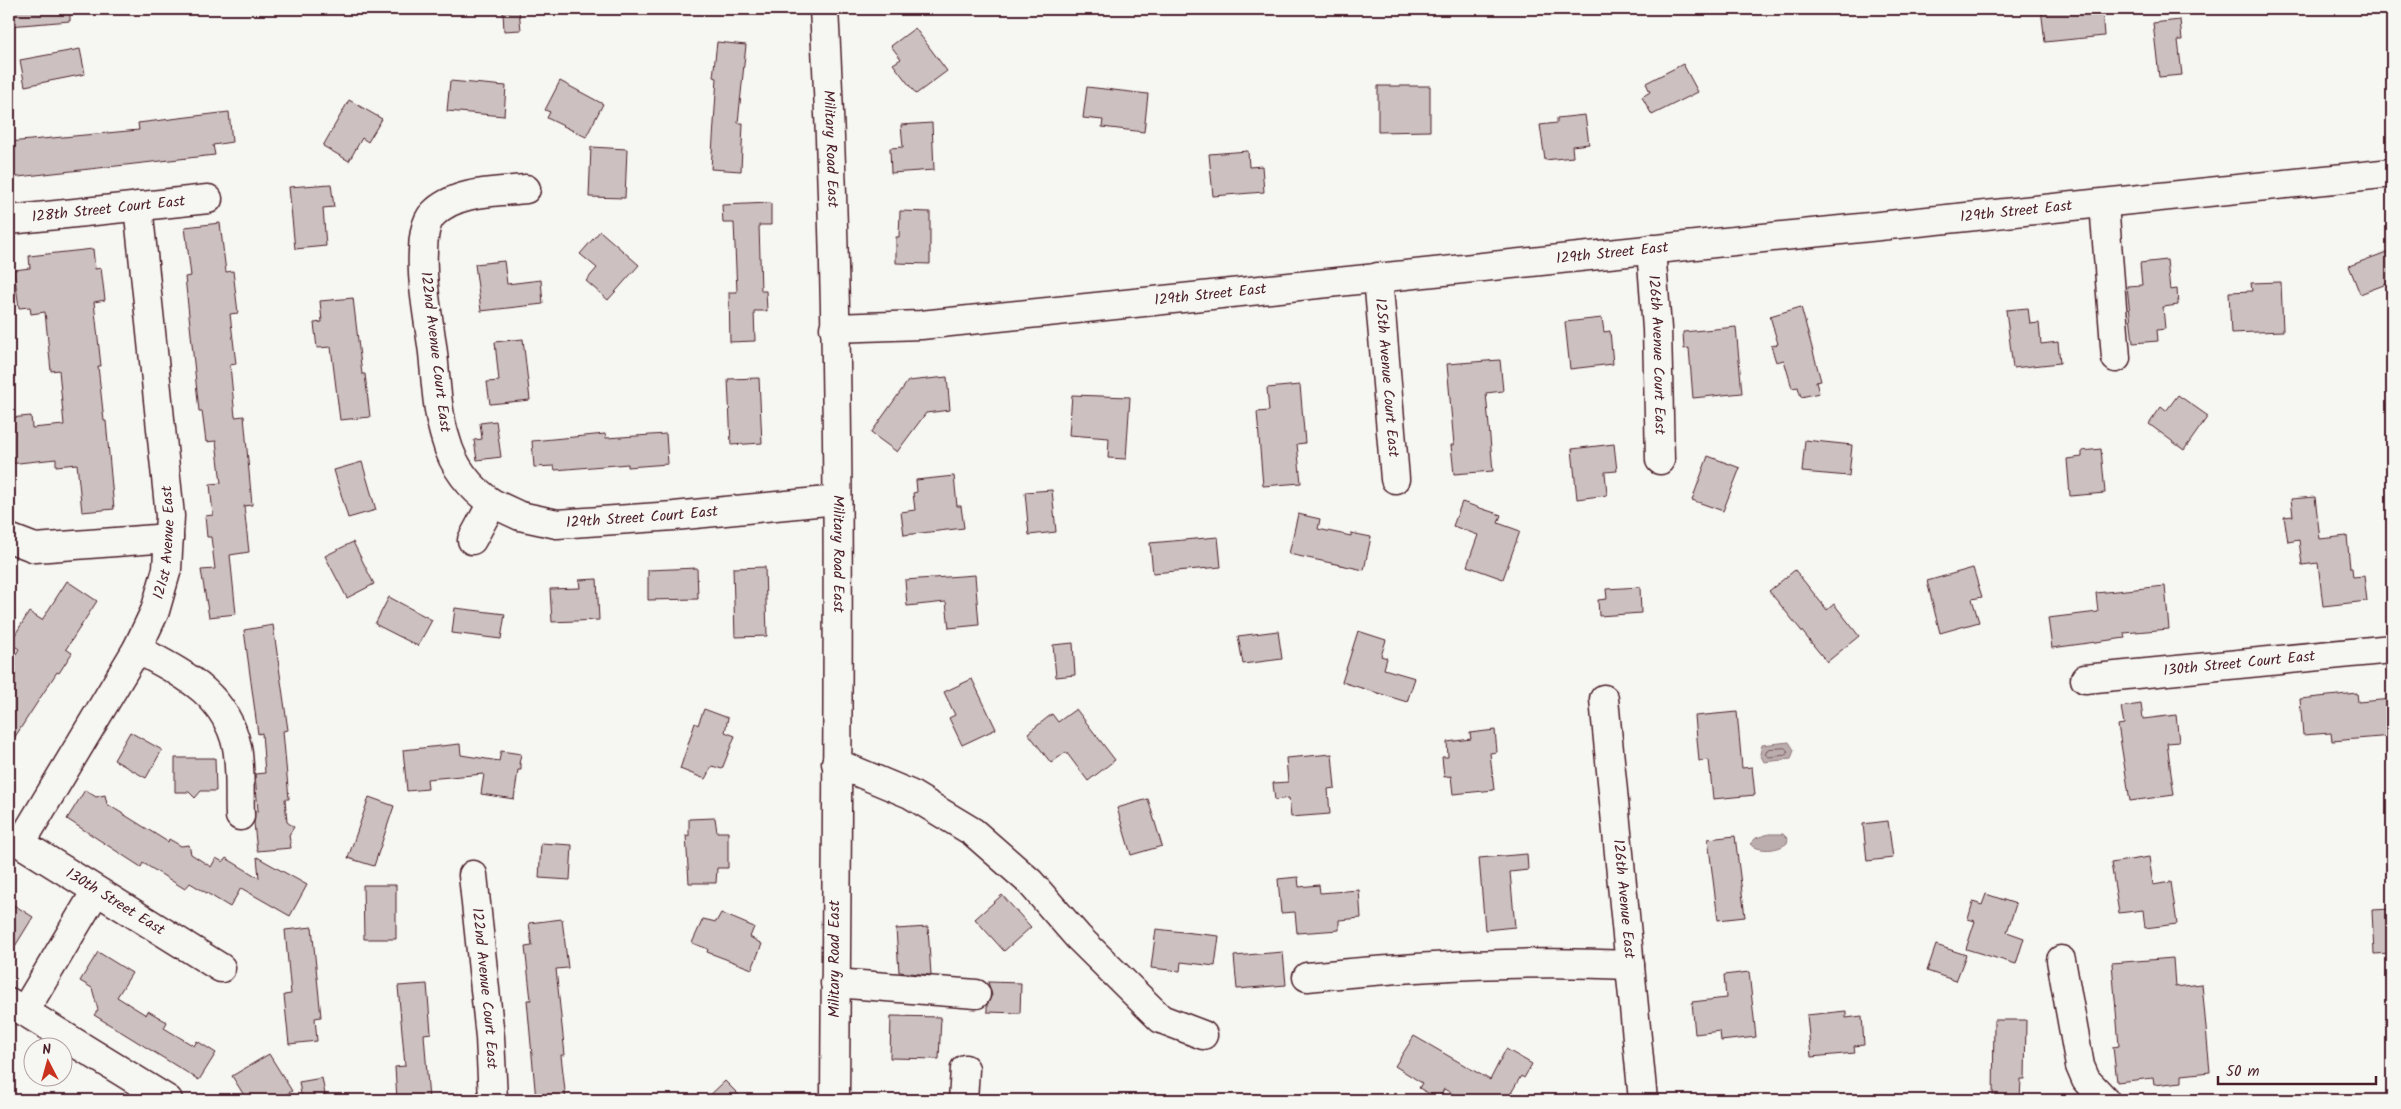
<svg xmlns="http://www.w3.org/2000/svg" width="2401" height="1109" viewBox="0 0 2401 1109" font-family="Kalam,sans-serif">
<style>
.water{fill:#bbadae;stroke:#8e747a}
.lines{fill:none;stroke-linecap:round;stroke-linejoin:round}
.shore{stroke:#77585f;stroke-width:1}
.building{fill:#ccc1c0;stroke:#4a1f2b}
.minor-casing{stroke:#4a1f2b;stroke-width:31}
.major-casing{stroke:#4a1f2b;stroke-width:31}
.minor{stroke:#f6f6f2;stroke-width:28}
.major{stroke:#f6f6f2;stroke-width:28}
.labels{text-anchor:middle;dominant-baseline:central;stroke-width:5;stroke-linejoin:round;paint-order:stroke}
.street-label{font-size:15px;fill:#4a1f2b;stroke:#f6f6f2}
</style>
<rect width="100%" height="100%" fill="#f6f6f2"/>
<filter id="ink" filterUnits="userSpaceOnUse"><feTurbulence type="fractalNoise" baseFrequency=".02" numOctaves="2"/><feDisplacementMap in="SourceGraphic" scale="10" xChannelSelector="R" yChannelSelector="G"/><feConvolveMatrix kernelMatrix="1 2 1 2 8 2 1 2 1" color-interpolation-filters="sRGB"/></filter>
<g filter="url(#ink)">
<g class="water">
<path d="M1789 742 1794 750 1791 759 1764 762 1760 754 1762 745Z"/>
<path d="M1769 834H1783L1788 839 1787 843C1778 851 1759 852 1750 844L1756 838Z"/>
</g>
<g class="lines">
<path class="shore" d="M1785 748 1788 751 1786 755 1769 757 1765 754 1768 749Z"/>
</g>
<g class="building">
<path d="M9 9H70V21L9 26Z"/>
<path d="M2041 9H2102L2104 36 2045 42Z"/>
<path d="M519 10 521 30 504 31 503 12Z"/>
<path d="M2180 20 2182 40H2178L2182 75 2159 77 2153 23Z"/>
<path d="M915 28 947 71 916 94 893 64 901 59 891 46Z"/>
<path d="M717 42 746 45 738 123H743L741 171 711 169 717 78 713 77Z"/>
<path d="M80 49 85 74 25 86 20 60Z"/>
<path d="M1683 64 1698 92 1652 115 1642 97 1650 92 1646 83Z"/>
<path d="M450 81 506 86 504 116 447 111Z"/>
<path d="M560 81 603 104 586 137 547 118 550 112 545 110Z"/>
<path d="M1378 86H1430V131L1378 132Z"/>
<path d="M1087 87 1148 94 1144 132 1102 127 1103 120 1083 118Z"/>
<path d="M349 100 382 119 368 142 362 138 349 161 323 146Z"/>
<path d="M229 112 232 142 213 145 215 155 9 178V142L139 130 138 123Z"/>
<path d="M1585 115 1589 144 1572 146 1573 157 1545 160 1540 125 1557 123V118Z"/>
<path d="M932 123 934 170 891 173 890 148 903 147 901 125Z"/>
<path d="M591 147 627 149 625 198 589 197Z"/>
<path d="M1248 151 1249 167 1262 166 1264 192 1213 196 1209 154Z"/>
<path d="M331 184 334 207 323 208 326 246 295 249 289 187Z"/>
<path d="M771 203V225H759L761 291H766L767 311H754L755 341 730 342 729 292H737L734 223H723L722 205Z"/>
<path d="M900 211 930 212V264L896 263V237H899Z"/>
<path d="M220 223 226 272 233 271 238 313 230 314 236 364 230 365 235 417 244 416 252 505 244 506 249 552 230 555 236 614 209 617 201 570 215 569 211 537H207L205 516 213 515 210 484 221 483 216 441 206 442 202 411H199L185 277 191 276 185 227Z"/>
<path d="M600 231 639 265 608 300 586 281 597 268 580 254Z"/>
<path d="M93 249 95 269 101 268 105 300 94 302 101 366H98L104 421H106L114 509 82 512 77 464 56 466V459L9 464V418L31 416 32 428 64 425 59 370 51 371 45 312 31 314 30 307 19 308 14 270 30 268 29 256Z"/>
<path d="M2392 250V282L2360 294 2349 266Z"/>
<path d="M2167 260 2170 290 2177 289 2178 305 2163 307 2165 329 2157 330 2158 341 2133 343 2127 286 2142 285 2140 263Z"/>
<path d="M504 261 507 284 541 280 543 304 481 311 475 264Z"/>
<path d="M2281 282 2283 331 2231 333 2229 292 2252 291 2251 283Z"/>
<path d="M353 298 362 374H365L370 417 340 420 331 347 317 348 314 323 322 322 320 301Z"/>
<path d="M1801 307 1821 381 1816 382 1819 393 1801 397 1798 387 1792 388 1784 360 1776 362 1771 346 1778 344 1770 316Z"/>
<path d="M2028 308 2030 324 2039 323 2041 344 2058 342 2060 363 2013 368 2006 310Z"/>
<path d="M1602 318 1604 332 1610 331 1613 364 1570 369 1565 322Z"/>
<path d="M1736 327 1742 393 1693 398 1689 348 1684 349 1683 332Z"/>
<path d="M523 339 530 400 490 404 487 382 499 381 495 342Z"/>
<path d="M1500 360 1503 391 1486 393 1493 471 1454 474 1451 445H1454L1447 364Z"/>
<path d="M947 377 950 410 926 413 897 452 871 433 908 381Z"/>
<path d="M759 378 762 443 731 445 728 379Z"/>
<path d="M1300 385 1305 443 1297 444 1301 483 1263 486 1257 412 1269 411 1267 388Z"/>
<path d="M1072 395 1130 397 1126 459 1108 458 1109 438 1069 435Z"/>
<path d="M2178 395 2208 416 2184 450 2149 424 2161 407 2166 411Z"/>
<path d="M496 421 501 457 477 460 474 440 482 439 480 423Z"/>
<path d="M605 434 606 438 666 434 668 464 628 467V464L555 470 554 466 534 467 532 441Z"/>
<path d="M1805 440 1852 445 1849 476 1802 472Z"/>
<path d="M1614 444 1617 471 1605 472 1607 495 1577 499 1572 449Z"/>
<path d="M2101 449 2105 493 2070 496 2067 459 2082 457V451Z"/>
<path d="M1708 456 1740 468 1723 511 1692 500Z"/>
<path d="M362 462 376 510 348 518 334 470Z"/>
<path d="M954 476 957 506H961L964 528 904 535 901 512 915 510 913 493 917 492 916 480Z"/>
<path d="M1052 490 1056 532 1029 535 1025 492Z"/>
<path d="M2315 497 2320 539 2347 536 2350 568H2352L2353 577 2364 576 2367 601 2323 606 2318 563 2302 565 2299 540 2288 542 2284 517 2293 516 2291 499Z"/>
<path d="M1462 502 1501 515 1498 523 1520 531 1503 579 1467 566 1478 535 1453 526Z"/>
<path d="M1298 514 1320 519 1318 529 1351 536V533L1371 537 1364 570 1289 554Z"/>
<path d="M1218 537 1221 567 1153 573 1150 543Z"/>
<path d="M353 542 374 584 347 598 325 556Z"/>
<path d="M765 567 767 636 735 637 733 568Z"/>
<path d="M697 568 698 599 648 600V570Z"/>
<path d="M1973 568 1982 597 1972 599 1979 622 1940 633 1927 581Z"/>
<path d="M1795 570 1827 610 1834 604 1859 636 1827 662 1769 591Z"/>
<path d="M975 575 979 625 949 628 946 602 907 606 905 580Z"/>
<path d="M597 579 599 620 552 622 550 589 580 588 579 580Z"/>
<path d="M67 581 97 601 66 649 72 653 59 673 57 672 9 746V666L19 649 10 643 29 612 42 620Z"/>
<path d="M2165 586 2169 629 2124 633 2125 638 2052 648 2048 618 2098 612 2096 593Z"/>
<path d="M1640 587 1641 613 1599 616 1598 600 1607 599 1606 589Z"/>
<path d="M389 597 432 620 418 646 375 624Z"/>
<path d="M455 608 505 614 501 639 452 633Z"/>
<path d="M273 625 288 730 283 731 289 799H285L287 822 294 827 289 835 291 848 257 851 254 823 255 811H258L255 774 265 773 262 733 258 734 244 630Z"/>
<path d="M1278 631 1282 659 1243 664 1238 636Z"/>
<path d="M1358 631 1386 640 1381 656 1387 658 1384 669 1415 678 1407 702 1342 682Z"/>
<path d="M1073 643 1075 675 1056 677 1053 645Z"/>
<path d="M972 679 996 729 962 745 949 718 955 715 944 692Z"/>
<path d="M2357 693 2358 702 2392 699V736L2332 741 2331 733 2303 735 2300 699Z"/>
<path d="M2141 704 2143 719 2176 715 2179 742 2167 743 2174 795 2130 801 2118 725 2124 724 2121 707Z"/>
<path d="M704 709 728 718 725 732 735 736 722 769 712 766 705 779 680 769 695 723 698 725Z"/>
<path d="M1076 709 1115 760 1088 781 1066 752 1051 763 1028 733 1052 714 1058 722Z"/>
<path d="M1737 712 1742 768 1752 767 1755 795 1713 799 1709 760 1699 761 1695 716Z"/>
<path d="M1495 730 1497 752 1490 753 1494 790 1453 794 1451 776 1444 777 1442 757H1448L1447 742 1471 739 1470 733Z"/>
<path d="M130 732 162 750 146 778 114 760Z"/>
<path d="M460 744 461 755 499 761 501 751 521 754 519 764H521V770H518L514 799 481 794 484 774 427 779 428 789 407 791 403 750Z"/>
<path d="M1332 754 1335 788 1328 789 1330 814 1291 817 1289 798 1275 800 1273 783 1288 782 1286 758Z"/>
<path d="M175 758H215L216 791H201L195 798 189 792H175Z"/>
<path d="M85 790 96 797 105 795 107 804 168 842 169 839 181 846 189 845 191 854 211 867 216 858 223 862 226 858 259 878 257 857 307 885 290 916 241 888 230 907 190 883 185 889 143 863 141 867 67 819Z"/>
<path d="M369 797 394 806 374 866 348 858Z"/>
<path d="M1148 799 1162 846 1131 855 1117 808Z"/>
<path d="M715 818 717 832H728V868H717L716 883H689L686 835 689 836V819Z"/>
<path d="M1888 821 1893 858 1867 861 1863 824Z"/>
<path d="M1735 836 1745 917 1718 920 1708 839Z"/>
<path d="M541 843 572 845 570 880 539 878Z"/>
<path d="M1527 854 1528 870 1510 872 1515 927 1485 930 1479 858Z"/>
<path d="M2149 857 2153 885 2171 882 2177 924 2145 928 2143 910 2119 913 2111 863Z"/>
<path d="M1298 877 1299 887 1319 885 1320 893 1359 890 1361 918 1339 920V930L1297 933 1295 912 1281 913 1278 879Z"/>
<path d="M363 885H396V939H364Z"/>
<path d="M1986 894 2016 904 2007 932 2024 938 2016 964 1966 949 1975 921 1968 919 1973 902 1982 905Z"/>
<path d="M1002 895 1031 927 1004 951 975 919Z"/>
<path d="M9 902 33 917 9 956Z"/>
<path d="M2392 909V953L2374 954 2372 910Z"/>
<path d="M721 913 754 927 750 937 762 944 752 969 707 952 708 949 692 943 703 919 716 922Z"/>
<path d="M562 919 568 968 556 969 565 1055H561L566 1100H536L527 1000H531L525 947 532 946 529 923Z"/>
<path d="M312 927 321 1017 315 1018 317 1041 289 1044 284 995 291 994 285 930Z"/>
<path d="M928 927 931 975 899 972 896 929Z"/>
<path d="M1156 929 1219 936 1215 966 1181 962 1180 971 1151 968Z"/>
<path d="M1936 945 1966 955 1956 981 1927 971Z"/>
<path d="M98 952 132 973 117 997 146 1015 148 1011 167 1022 164 1028 194 1046 197 1041 216 1053 199 1080 94 1015 98 1010 92 988 80 981Z"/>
<path d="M1283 952 1286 985 1237 989 1234 956Z"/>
<path d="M2173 958 2175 987 2202 984 2210 1072 2182 1075V1082L2154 1085 2153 1078 2117 1082 2113 1047 2119 1046 2112 963Z"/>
<path d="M1749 972 1756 1037 1721 1041 1720 1031 1695 1034 1692 1002 1726 998 1724 975Z"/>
<path d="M988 982 1021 983 1020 1013 987 1012V1004L992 995Z"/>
<path d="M427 984 431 1033 424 1034 429 1100H397L395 1067 405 1066 398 986Z"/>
<path d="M1846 1011V1018L1862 1016 1864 1045 1854 1046 1855 1053 1811 1057 1807 1015Z"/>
<path d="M891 1016 941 1017 939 1059 890 1058Z"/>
<path d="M1994 1020H2026L2025 1079H2021L2020 1100H1993Z"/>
<path d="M1414 1036 1490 1080 1506 1049 1532 1064 1524 1078 1521 1076 1507 1100H1464L1444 1089 1439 1099 1419 1088 1422 1083 1395 1066Z"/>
<path d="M269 1054 292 1091 276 1100H247L232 1076Z"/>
<path d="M322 1078 326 1100H302L299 1082Z"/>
<path d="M725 1081 744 1100H705Z"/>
</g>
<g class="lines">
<g class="minor-casing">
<g id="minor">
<path d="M2104 204 2116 358"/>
<path id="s1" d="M9 220 208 199"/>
<path id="s2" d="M1651 249 1657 329 1660 460"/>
<path id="s3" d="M1378 277 1395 479"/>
<path id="s4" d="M834 328 921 325 2392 173"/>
<path d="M492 503C470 488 453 466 446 440 437 413 436 382 433 353 429 320 421 284 423 251 423 240 425 222 433 214 455 191 496 192 526 189"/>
<path d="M9 538 35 548 169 538"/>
<path id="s5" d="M472 540 492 503 520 516 557 524 674 516 837 500"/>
<path d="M137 649C181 673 225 692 237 747 241 769 239 794 240 816"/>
<path id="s6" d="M2085 679 2392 649"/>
<path id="s7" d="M1604 699 1643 1100"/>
<path d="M836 763 910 794 973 832 1030 882 1078 937 1161 1019 1203 1035"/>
<path id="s8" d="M9 836 221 968"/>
<path id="s9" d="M21 843 137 649 155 611 167 569 170 516 138 206"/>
<path id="s10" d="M473 875 490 1037 493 1100"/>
<path d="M2061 960 2080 1066 2086 1080 2105 1100"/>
<path d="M1307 977C1414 966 1522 960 1630 965"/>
<path d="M835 983 976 994"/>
<path d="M9 1002 168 1100"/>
<path d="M24 1012 96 891"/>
<path d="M963 1100 965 1069"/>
</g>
</g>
<g class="major-casing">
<g id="major">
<path id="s11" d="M824 9C844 372 837 737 835 1100"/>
</g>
</g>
<use href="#minor" class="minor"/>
<use href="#major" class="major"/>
</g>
</g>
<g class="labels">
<g class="street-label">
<text stroke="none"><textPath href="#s11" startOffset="140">Military Road East</textPath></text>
<text stroke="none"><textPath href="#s1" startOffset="100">128th Street Court East</textPath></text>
<text stroke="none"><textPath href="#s4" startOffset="1188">129th Street East</textPath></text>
<text stroke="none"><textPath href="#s4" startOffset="782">129th Street East</textPath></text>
<text stroke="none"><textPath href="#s4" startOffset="378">129th Street East</textPath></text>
<text transform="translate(435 352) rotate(83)">122nd Avenue Court East</text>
<text stroke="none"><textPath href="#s2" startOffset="106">126th Avenue Court East</textPath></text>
<text stroke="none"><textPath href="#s3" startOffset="101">125th Avenue Court East</textPath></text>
<text stroke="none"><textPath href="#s5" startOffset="196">129th Street Court East</textPath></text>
<text stroke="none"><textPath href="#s9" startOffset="338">121st Avenue East</textPath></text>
<text stroke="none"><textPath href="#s11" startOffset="545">Military Road East</textPath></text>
<text stroke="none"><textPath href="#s6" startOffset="155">130th Street Court East</textPath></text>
<text stroke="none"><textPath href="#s7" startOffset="201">126th Avenue East</textPath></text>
<text stroke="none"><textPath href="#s8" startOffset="125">130th Street East</textPath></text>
<text transform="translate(835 959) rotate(-90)">Military Road East</text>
<text stroke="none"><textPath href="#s10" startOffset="114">122nd Avenue Court East</textPath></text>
</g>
</g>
<rect width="2401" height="1109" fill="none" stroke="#f6f6f2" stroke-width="30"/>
<rect x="15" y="15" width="2371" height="1079" fill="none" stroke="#4a1f2b" stroke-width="2" filter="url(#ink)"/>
<g transform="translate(48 1062) rotate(354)"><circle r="24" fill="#f6f6f2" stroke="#b1a0a2"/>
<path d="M0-4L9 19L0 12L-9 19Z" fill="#c8321e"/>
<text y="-8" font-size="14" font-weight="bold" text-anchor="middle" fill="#4a1f2b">N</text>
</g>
<path d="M2218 1076v8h158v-8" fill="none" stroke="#4a1f2b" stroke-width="2.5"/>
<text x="2226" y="1076" font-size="15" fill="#4a1f2b" stroke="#f6f6f2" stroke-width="4" paint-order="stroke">50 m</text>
</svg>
